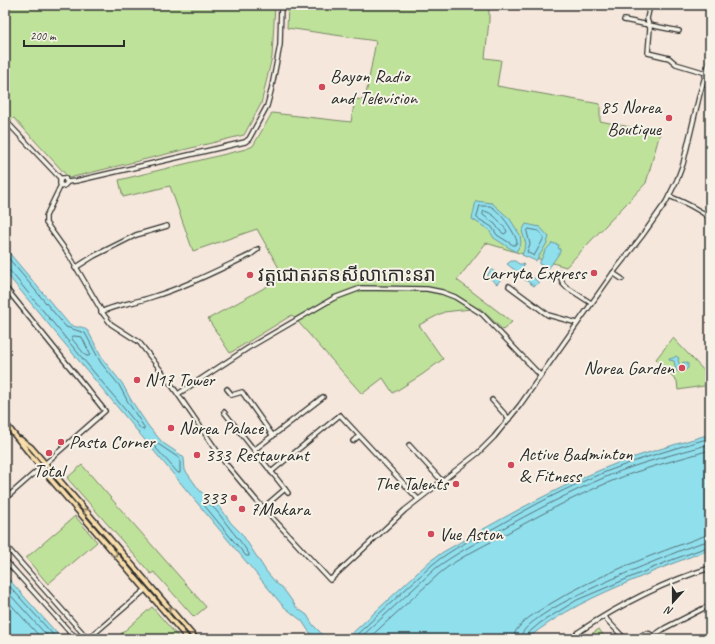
<svg xmlns="http://www.w3.org/2000/svg" width="715" height="644" viewBox="0 0 715 644" font-family="Caveat,'Noto Sans Khmer',sans-serif">
<style>
.green{fill:#bfe29b;stroke:#758663}
.water{fill:#90dfed;stroke:#68979f}
.lines{fill:none;stroke-linecap:round;stroke-linejoin:round}
.shore{stroke:#537379;stroke-width:1}
.minor-casing{stroke:#2b2b2b;stroke-width:6}
.major-casing{stroke:#2b2b2b;stroke-width:7}
.minor{stroke:#f7f3e8;stroke-width:3.5}
.major{stroke:#f9deab;stroke-width:4}
.oneway{stroke:#92846b}
.poi-dot{fill:#d1495b;stroke:#f7f3e8;stroke-width:1.5}
.labels{text-anchor:middle;dominant-baseline:central;stroke-width:4;stroke-linejoin:round;paint-order:stroke}
.poi-label{font-size:19px;fill:#2b2b2b;stroke:#f7f3e8;text-anchor:start}
</style>
<rect width="100%" height="100%" fill="#f6e7dc"/>
<filter id="ink" filterUnits="userSpaceOnUse"><feTurbulence type="fractalNoise" baseFrequency=".025" numOctaves="2"/><feDisplacementMap in="SourceGraphic" scale="8" xChannelSelector="R" yChannelSelector="G"/><feConvolveMatrix kernelMatrix="1 2 1 2 8 2 1 2 1" color-interpolation-filters="sRGB"/></filter>
<g filter="url(#ink)">
<g class="green">
<path d="M5 5H275L272 57 261 104 244 135 69 178 14 118 5 126Z"/>
<path d="M288 5H489V21L485 58 501 60 497 86 600 104V121L660 133 646 183 566 267 486 243 457 280 512 322 503 330 480 308 444 312 419 325 443 359 423 374 393 393 383 378 362 394 292 315 230 353 208 319 284 277 257 229 193 251 170 186 123 197 119 180 246 149 253 146 272 113 351 122 355 99 365 100 376 41 287 28Z"/>
<path d="M673 338 709 376 710 385 678 390 677 381 656 359Z"/>
<path d="M82 465 206 607 194 617 154 572 151 574 67 478Z"/>
<path d="M75 516 97 542 48 584 26 558Z"/>
<path d="M152 607 180 639H115Z"/>
<path d="M599 629 606 639H584Z"/>
</g>
<g class="water">
<path d="M476 201 492 203 510 219 520 235 521 243 516 252 494 238 489 230 472 219Z"/>
<path d="M526 224 540 227 549 237 547 243 536 261 522 255 526 244 522 231Z"/>
<path d="M552 243 559 245 558 248 560 249V252L549 268 539 264 545 251Z"/>
<path d="M5 248 69 324 76 327H82L88 331 104 361 122 383 131 400 149 427 163 443 181 455 184 458 185 470 200 491 220 507 231 523 242 534 266 571 277 584 282 587 297 608 307 615 313 625 327 639H314L302 621 283 606 5 272Z"/>
<path d="M511 261H515L519 264H523L524 265 521 273 516 271 507 264Z"/>
<path d="M491 269 502 278 497 284 487 276Z"/>
<path d="M527 273 531 275 539 283 534 286 524 279Z"/>
<path d="M676 356 679 358 678 360 680 366 682 365 683 362 688 363V368L684 371 679 372 676 370 674 361 669 360V359L673 358Z"/>
<path d="M710 434V550C685 558 661 568 636 579 597 595 560 612 527 639H346L430 561 443 552C496 522 549 491 605 468 639 454 675 445 710 434Z"/>
<path d="M5 575 62 639H5Z"/>
</g>
<g class="lines">
<g class="shore">
<path d="M480 206C483 206 487 206 490 206 499 210 515 232 517 242L515 245H513L497 235 492 227 477 218Z"/>
<path d="M484 211C493 212 502 224 507 231L506 233 504 234 500 231 495 224 483 215Z"/>
<path d="M529 229 539 231 544 238 534 256 527 252 530 244 527 232Z"/>
<path d="M5 254 66 327 85 333 101 363 119 385 128 402 144 427V430L141 429 10 271 5 270"/>
<path d="M74 336 82 337 90 354 89 356H86L72 339V337Z"/>
<path d="M156 444H158L179 458 180 461V473H178L155 447Z"/>
<path d="M204 502H206C216 508 221 517 228 526 235 535 243 544 249 554V556H246L204 505Z"/>
<path d="M5 581 57 639"/>
<path d="M5 589 50 639"/>
<path d="M5 598 42 639"/>
<path d="M352 639 433 564C452 549 474 538 496 527 532 506 569 486 608 471 641 458 676 448 710 438"/>
<path d="M359 639 436 568C455 554 476 543 496 532 533 512 570 492 608 476 641 462 676 454 710 444"/>
<path d="M368 639 440 573C458 558 480 548 500 537 536 517 573 497 612 481 643 468 677 460 710 450"/>
<path d="M514 639C514 635 515 631 518 628 526 618 539 611 550 604 597 575 652 555 704 536L710 535"/>
<path d="M520 639C521 614 632 571 655 561 668 556 698 542 710 541"/>
<path d="M525 639 526 635 540 623 577 600 669 561 710 546"/>
</g>
<g class="minor-casing">
<g id="minor">
<path d="M650 5 647 19 650 28 648 53 669 58 676 64 706 73"/>
<path d="M624 20 679 31"/>
<path d="M5 120 61 179"/>
<path d="M67 182 76 181 245 142 249 139 267 106 271 91 280 45 281 5"/>
<path d="M61 185 64 186 67 183 65 178H62L60 180V184L61 185 46 216V223L69 255 104 315 111 324 139 342 166 377 226 464 256 500 330 580 405 510 478 453 494 437 520 405 613 273 642 236 666 202 677 180 683 164 700 93 710 60"/>
<path d="M669 196C684 202 697 208 710 218"/>
<path d="M75 268 94 256 136 235 167 226"/>
<path d="M559 273 563 284 566 287 591 303"/>
<path d="M613 273 622 279"/>
<path d="M509 286 548 315 577 323"/>
<path d="M5 287 105 411 5 499"/>
<path d="M101 312C117 304 135 303 152 297 185 287 218 270 250 255L258 249"/>
<path d="M227 389 232 395 242 392 273 436"/>
<path d="M178 394 248 348 334 298 361 288 427 289 442 292 455 297 482 314 540 375"/>
<path d="M492 400 509 419"/>
<path d="M224 412 285 489"/>
<path d="M353 441 359 436"/>
<path d="M409 445 442 481"/>
<path d="M254 450 323 397"/>
<path d="M271 472 340 415 418 499"/>
<path d="M263 508 285 489 288 493"/>
<path d="M5 545 88 639"/>
<path d="M5 560 68 630 73 639"/>
<path d="M605 616 607 620 625 639"/>
<path d="M70 632 79 639"/>
<path d="M653 636 665 628 710 605"/>
<path d="M581 637 577 633C618 606 663 582 710 568"/>
<path d="M88 639 145 590"/>
<path d="M639 639C642 632 651 631 654 639"/>
</g>
</g>
<g class="major-casing">
<g id="major">
<path d="M5 423 41 468 188 639"/>
<path d="M20 439 31 447 196 639"/>
</g>
</g>
<use href="#minor" class="minor"/>
<use href="#major" class="major"/>
</g>
<defs><path id="oneway-chevron" d="M-2-3.5L2.5 0L-2 3.5" fill="none" stroke-width="1.6" stroke-linecap="round" stroke-linejoin="round"/></defs>
<g class="oneway">
<use href="#oneway-chevron" transform="translate(86 511) rotate(-131)"/>
<use href="#oneway-chevron" transform="translate(115 554) rotate(49)"/>
<use href="#oneway-chevron" transform="translate(171 609) rotate(-131)"/>
</g>
</g>
<g class="poi-dot">
<circle cx="322" cy="87" r="4"/>
<circle cx="669" cy="118" r="4"/>
<circle cx="594" cy="273" r="4"/>
<circle cx="250" cy="275" r="4"/>
<circle cx="682" cy="368" r="4"/>
<circle cx="137" cy="380" r="4"/>
<circle cx="171" cy="428" r="4"/>
<circle cx="61" cy="442" r="4"/>
<circle cx="49" cy="453" r="4"/>
<circle cx="197" cy="455" r="4"/>
<circle cx="511" cy="465" r="4"/>
<circle cx="456" cy="484" r="4"/>
<circle cx="234" cy="498" r="4"/>
<circle cx="242" cy="509" r="4"/>
<circle cx="431" cy="534" r="4"/>
</g>
<g class="labels">
<g class="poi-label">
<text x="330" y="76">Bayon Radio<tspan x="330" dy="22">and Television</tspan></text>
<text x="661" y="107" text-anchor="end">85 Norea<tspan x="661" dy="22">Boutique</tspan></text>
<text x="586" y="273" text-anchor="end">Larryta Express</text>
<text x="258" y="275">វត្តជោតរតនសីលាកោះនរា</text>
<text x="674" y="368" text-anchor="end">Norea Garden</text>
<text x="145" y="380">N17 Tower</text>
<text x="179" y="428">Norea Palace</text>
<text x="69" y="442">Pasta Corner</text>
<text x="519" y="454">Active Badminton<tspan x="519" dy="22">&amp; Fitness</tspan></text>
<text x="205" y="455">333 Restaurant</text>
<text x="49" y="471" text-anchor="middle">Total</text>
<text x="448" y="484" text-anchor="end">The Talents</text>
<text x="226" y="498" text-anchor="end">333</text>
<text x="250" y="509">7Makara</text>
<text x="439" y="534">Vue Aston</text>
</g>
</g>
<rect width="715" height="644" fill="none" stroke="#f7f3e8" stroke-width="20"/>
<rect x="10" y="10" width="695" height="624" fill="none" stroke="#2b2b2b" stroke-width="1.5" filter="url(#ink)"/>
<g transform="translate(673 602) rotate(201)" stroke="#f7f3e8" stroke-width="3" paint-order="stroke">
<path d="M0-3L7 15L0 10L-7 15Z" fill="#2b2b2b"/>
<text y="-6" font-size="11" font-weight="bold" text-anchor="middle" fill="#2b2b2b">N</text>
</g>
<path d="M24 40v6h100v-6" fill="none" stroke="#2b2b2b" stroke-width="2"/>
<text x="30" y="40" font-size="12" fill="#2b2b2b" stroke="#f7f3e8" stroke-width="3" paint-order="stroke">200 m</text>
</svg>
